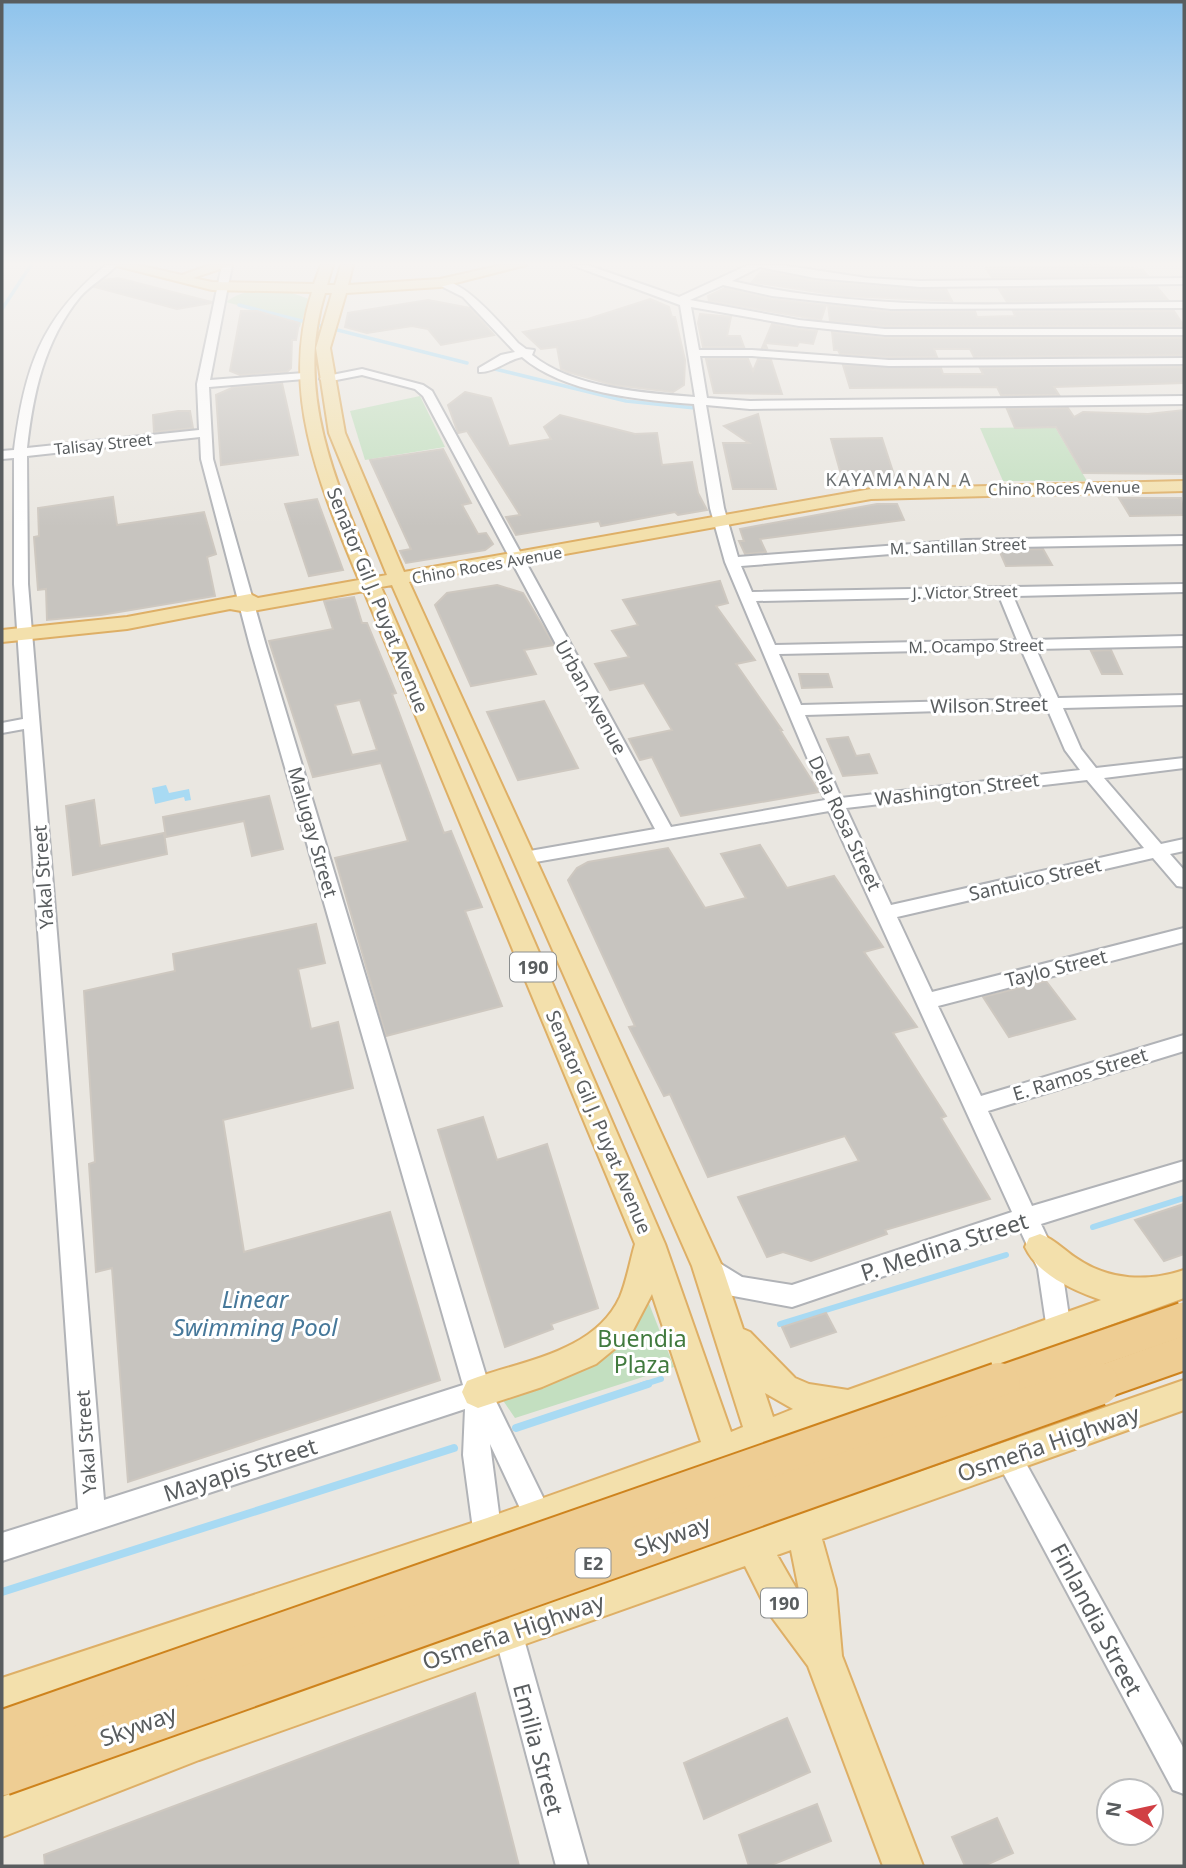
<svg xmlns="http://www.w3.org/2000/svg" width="1186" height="1868" viewBox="0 0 1186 1868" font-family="'Noto Sans',sans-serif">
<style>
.green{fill:#c3dfc0}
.water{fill:#a8daf3}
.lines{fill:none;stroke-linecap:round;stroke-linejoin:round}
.stream-far2{stroke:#a8daf3;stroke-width:3.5}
.stream-far1{stroke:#a8daf3;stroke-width:6}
.stream{stroke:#a8daf3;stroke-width:8}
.building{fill:#c7c4bf;stroke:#cec8c0;stroke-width:2;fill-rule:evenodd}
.minor-casing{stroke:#b1b3b7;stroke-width:4}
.major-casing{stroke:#deaf66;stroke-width:4}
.minor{fill:#fff;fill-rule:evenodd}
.major{fill:#f3e0ac;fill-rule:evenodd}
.highway-bridge-far1-casing{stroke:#ce831d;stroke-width:37;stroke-linecap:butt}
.highway-bridge-casing{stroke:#ce831d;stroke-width:46;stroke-linecap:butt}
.highway-bridge-far1{stroke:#eecd93;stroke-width:33}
.highway-bridge{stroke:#eecd93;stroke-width:42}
.labels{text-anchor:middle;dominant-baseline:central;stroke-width:6;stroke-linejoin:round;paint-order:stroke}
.far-street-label{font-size:16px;fill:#595d5f;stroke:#fff}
.far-neighbourhood-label{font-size:18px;letter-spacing:2px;fill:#6a6f71;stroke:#fff}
.shield{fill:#fff;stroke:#8b8e8f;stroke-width:2}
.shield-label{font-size:18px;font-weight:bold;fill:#595d5f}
.street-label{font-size:19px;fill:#595d5f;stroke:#fff}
.near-street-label{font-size:23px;fill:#595d5f;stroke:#fff}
.near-park-label{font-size:23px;fill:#417a3e;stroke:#fff}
.near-water-label{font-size:24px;font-style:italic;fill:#46789a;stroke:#fff}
</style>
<rect width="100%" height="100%" fill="#eae7e1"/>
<g class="green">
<path d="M281 289 309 299 300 327 264 312 226 302C243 289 260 290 281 289Z"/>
<path d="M420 396 445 447 365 460 350 411Z"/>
<path d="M1055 427 1087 481H1003L980 428Z"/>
<path d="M646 1296 674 1367 515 1418 500 1396Z"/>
</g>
<path class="water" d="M166 785 169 793 189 789 191 800 185 801 184 797 155 804 152 788Z"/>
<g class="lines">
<g class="stream-far2">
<path d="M239 305 467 363"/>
<path d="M2 309 31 265"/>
<path d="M495 369 626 401 695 408"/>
</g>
<g class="stream-far1">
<path d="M1093 1227 1184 1198"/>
<path d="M780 1324 1006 1255"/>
<path d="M642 1385 661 1379"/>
</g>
<g class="stream">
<path d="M516 1428 648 1384"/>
<path d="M2 1592 454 1448"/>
</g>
</g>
<g class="building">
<path d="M1097 265 1142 269 1148 276 992 278 986 268Z"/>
<path d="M762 270 815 281 946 289 952 301 844 296 752 282Z"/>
<path d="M118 278 212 302 211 303 177 309 95 287 103 280Z"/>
<path d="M1157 287 1168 300 1007 302 999 289Z"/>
<path d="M725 288 771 299 826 305 821 320 709 301 708 296Z"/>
<path d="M650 299 669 307 672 317H675L685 360 684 385 673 392 613 385 568 372 561 369 557 347 541 349 523 332 588 319Z"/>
<path d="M428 300 470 308 494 335 441 345 428 329 412 326 367 333 345 327 348 313Z"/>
<path d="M828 305 891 312 975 311 977 317 1015 316 1013 311H1174L1184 326H885L830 321Z"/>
<path d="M241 311H257L299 323 296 340H292L291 368 287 372 240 375 230 371Z"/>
<path d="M700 314 731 317 727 336H740L744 347H703L698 323Z"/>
<path d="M772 324 799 329 817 331 813 344 799 342 797 346 765 343 767 348H762Z"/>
<path d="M832 332 885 338H1184V355L974 357 970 349H934L937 357H889L840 354 838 350H834Z"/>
<path d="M706 359H748L753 371 758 359 771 360 782 394 714 393Z"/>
<path d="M843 365 941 368 943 374H983L980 368 1184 367V383L1054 387 1059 395H1001L997 387 850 388Z"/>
<path d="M282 383 298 455 221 465 216 395 234 387Z"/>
<path d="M465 392 491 398 509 446 551 439 544 427 560 415 635 434 657 433 662 465 692 462 698 493 707 510 678 515 675 512 601 526 599 521 516 535 506 517 520 515 467 431 458 433 448 405Z"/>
<path d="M1068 408 1074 417 1083 412 1148 414 1184 410V474L1083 473 1056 427 1015 428 1007 409Z"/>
<path d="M178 411H190L193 428 154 432 153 415Z"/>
<path d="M758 414 776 489H733L723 443H749L724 426Z"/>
<path d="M882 438 895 478H842L831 439Z"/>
<path d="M443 449 471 503 462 505 478 534 486 533 493 544 485 550 406 563 400 551 411 549 370 460Z"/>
<path d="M113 497 117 525 204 512 216 554 207 557 215 596 101 615 47 620 46 589 38 590 34 537 39 536 38 508Z"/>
<path d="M1119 498H1181L1184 515 1130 516Z"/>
<path d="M317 499 343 570 309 576 285 504Z"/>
<path d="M877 504H897L904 520 760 539 766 552 745 554 739 541H744L740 529Z"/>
<path d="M1043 549 1052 565 1006 566 999 550Z"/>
<path d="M720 581 728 603 716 606 755 660 736 664 782 730H780L819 792 681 816 652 757 640 760 629 739 672 730 644 683 610 690 595 664 629 657 612 631 638 625 623 600Z"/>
<path d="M497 585 523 593 554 645 524 650 536 674 471 686 435 605 447 593Z"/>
<path d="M354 597 362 623H367L396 693 392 694 444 833 451 831 482 907 465 911 502 1006 386 1036 335 858 408 841 381 763 313 777 269 641 333 629 324 601ZM360 700 377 750 352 755 335 705Z"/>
<path d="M1111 650 1122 674H1102L1091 651Z"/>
<path d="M799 674H828L832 687 802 688Z"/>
<path d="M544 701 578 768 518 780 487 712Z"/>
<path d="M848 737 856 756 869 754 877 773 843 776 827 739Z"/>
<path d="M269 796 283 849 252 856 244 821 166 837 163 817Z"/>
<path d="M94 800 100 846 164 833 167 854 73 875 66 806Z"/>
<path d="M760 845 787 888 834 876 883 947 864 952 917 1027 893 1033 946 1116 941 1118 990 1199 885 1230 887 1234 811 1261 783 1252 767 1257 738 1197 859 1161 845 1136 708 1177 670 1094 664 1096 629 1027 635 1026 568 880 577 868 588 862 668 848 705 908 746 898 721 854Z"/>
<path d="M316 924 325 963 298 969 311 1029 338 1022 353 1088 223 1120 244 1252 390 1212 440 1380 128 1482 112 1268 96 1272 89 1164 95 1162 84 991 175 971 173 954Z"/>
<path d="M1046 981 1075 1019 1009 1037 983 997Z"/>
<path d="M483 1117 497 1160 547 1144 598 1308 551 1324 553 1329 505 1347 438 1130Z"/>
<path d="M1184 1204V1254L1164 1261 1135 1220Z"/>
<path d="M826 1313 836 1332 791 1347 782 1327Z"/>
<path d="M475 1693 519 1866H45L44 1855Z"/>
<path d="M787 1718 810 1772 704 1819 684 1763Z"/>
<path d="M817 1804 831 1841 769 1866H749L739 1835Z"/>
<path d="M997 1818 1013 1853 984 1866H965L952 1837Z"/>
</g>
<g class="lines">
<g class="minor-casing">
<g id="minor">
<path d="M106 265H117C106 277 90 285 80 297 44 341 33 394 27 448L199 430 197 384 222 265H232L210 380 304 373 310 376 304 379 209 387 213 459 266 646 490 1389 557 1526 553 1536 543 1540 533 1536 490 1444 503 1544 499 1554 489 1558 479 1554 475 1544 463 1455 465 1409 2 1561V1533L78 1509 24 729 2 733V723L23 719 14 584V458L2 459V451L14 450C25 368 40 319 106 265ZM200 437 201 459 250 646 463 1385 104 1500 28 584 27 456Z"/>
<path d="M572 265H587L679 297 748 265H781L867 278 920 281 1184 278V284L920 287 815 278 760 267 732 281C879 315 1034 302 1184 302V308L891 309 772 296 723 285 690 300 799 320 885 329H1184V335H885L799 326 691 307 699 350H752L889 360 1184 358V364L889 366 752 356H700L707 398 750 401 1184 396V404L750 409 706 405 724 508 738 557 966 540 1184 536V544L966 548 741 566 752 592 1184 584V592L1013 596 1032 640 1184 636V646L1036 649 1058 698 1184 695V705L1063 708 1081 749 1096 768 1184 758V768L1104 778 1161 844 1184 839V851L1170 854 1184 870V887L1177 886 1153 858 897 917 932 992 1184 928V942L938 1006 981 1096 1184 1035V1051L988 1111 1032 1206 1184 1161V1179L1041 1224 1062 1269 1071 1330 1068 1338 1059 1341 1050 1338 1047 1330 1038 1269 1020 1230 792 1307 728 1295 700 1275 696 1267 700 1259 708 1256 742 1277 792 1285 1012 1212 829 811 524 864 515 858 524 852 655 829 423 396 415 389 362 375 326 382 320 379 322 377 362 369 423 385 432 391 671 827 825 800 725 562 710 508 694 404C639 400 564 393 522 357 507 360 493 373 479 372V368L501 355 515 352 463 297 435 283C456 269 504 328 518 343L526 349 534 350 532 355C572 388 644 393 695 397L680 305ZM999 596 1017 640 775 645 756 601ZM1021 649 1043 699 801 705 779 654ZM1047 708 1065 750 1080 770 841 798 805 715ZM1087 780 1144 848 891 905 846 808Z"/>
<path d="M1009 1445 1018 1449 1184 1749V1794L1173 1790 1000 1467 996 1458 1000 1449Z"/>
<path d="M506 1611 516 1615 520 1625 588 1866H556L492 1625 496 1615Z"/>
</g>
</g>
<g class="major-casing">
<path id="major" d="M113 265H137L182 275 210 265H232L193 278 212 282 314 284 321 265H333L327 285H335L341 265H353L348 285 440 279 502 265H526L440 287 346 293 330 348 345 433 404 572 871 489 1184 481V491L871 499 409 582 722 1266 743 1329 750 1332 795 1378 809 1384 848 1390 1101 1300C1073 1290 1038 1275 1025 1247L1029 1238 1040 1234C1054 1239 1064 1250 1076 1258 1109 1281 1149 1282 1184 1270V1298L783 1445 809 1510 1184 1380V1410L822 1539 836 1589 842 1656 923 1866H883L808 1666 768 1612 745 1566 199 1760 2 1837V1797L199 1722 733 1536 711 1471 487 1554 2 1716V1678L487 1518 701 1442 652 1294 630 1336 596 1364 542 1387 478 1408 467 1403 462 1392 467 1381C518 1361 594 1354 620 1297 627 1280 630 1261 635 1244L364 591 247 612 230 609 127 629 2 642V630L127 617 250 594 258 598 359 580C321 488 279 393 312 292L212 290ZM325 293H332L316 348 329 433 387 575 376 577C337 487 294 392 325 293ZM392 585 692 1266 743 1427 731 1432 665 1244 381 587ZM765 1393 793 1409 773 1417ZM754 1456 779 1520 764 1525 741 1460ZM791 1550 800 1595 777 1555Z"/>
</g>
<use href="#minor" class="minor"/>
<use href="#major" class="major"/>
<g class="highway-bridge-far1-casing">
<g id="highway-bridge-far1">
<path d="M994 1385 1184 1319"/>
<path d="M1093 1385 1184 1353"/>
</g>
</g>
<g class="highway-bridge-casing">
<g id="highway-bridge">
<path d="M2 1732 999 1384"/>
<path d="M2 1774 1098 1384"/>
</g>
</g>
<use href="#highway-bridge-far1" class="highway-bridge-far1"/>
<use href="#highway-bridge" class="highway-bridge"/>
</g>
<linearGradient id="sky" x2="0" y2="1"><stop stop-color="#8ec3ec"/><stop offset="0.5" stop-color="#f6f4f2"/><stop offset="1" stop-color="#f6f4f2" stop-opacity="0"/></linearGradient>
<rect width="1186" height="527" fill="url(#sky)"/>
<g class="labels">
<g class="far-street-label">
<text transform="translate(103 444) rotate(-6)">Talisay Street</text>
<text transform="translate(1064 488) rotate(-1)">Chino Roces Avenue</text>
<text transform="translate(958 546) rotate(-2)">M. Santillan Street</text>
<text transform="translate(487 565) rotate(-10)">Chino Roces Avenue</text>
<text transform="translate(965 592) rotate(-1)">J. Victor Street</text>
<text transform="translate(976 646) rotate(-1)">M. Ocampo Street</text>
</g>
<g class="far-neighbourhood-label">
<text x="899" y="479">KAYAMANAN A</text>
</g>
<g class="shield">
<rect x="510" y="952.5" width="46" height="29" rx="5"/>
<rect x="575.5" y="1548.5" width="35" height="29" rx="5"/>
<rect x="761" y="1588.5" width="46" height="29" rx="5"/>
</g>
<g class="shield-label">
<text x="533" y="967">190</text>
<text x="593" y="1563">E2</text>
<text x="784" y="1603">190</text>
</g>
<g class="street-label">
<text transform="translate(378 600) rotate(68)">Senator Gil J. Puyat Avenue</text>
<text transform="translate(591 697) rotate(61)">Urban Avenue</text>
<text transform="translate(989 705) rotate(-1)">Wilson Street</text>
<text transform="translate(957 789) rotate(-7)">Washington Street</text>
<text transform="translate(845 823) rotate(65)">Dela Rosa Street</text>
<text transform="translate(313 832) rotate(74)">Malugay Street</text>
<text transform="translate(43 877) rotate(-94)">Yakal Street</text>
<text transform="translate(1035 879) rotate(-13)">Santuico Street</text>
<text transform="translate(1056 968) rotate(-14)">Taylo Street</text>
<text transform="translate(1080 1074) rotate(-17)">E. Ramos Street</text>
<text transform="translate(599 1122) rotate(67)">Senator Gil J. Puyat Avenue</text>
<text transform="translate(86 1442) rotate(-94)">Yakal Street</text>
</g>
<g class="near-street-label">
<text transform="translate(944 1246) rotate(-18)">P. Medina Street</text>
<text transform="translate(1048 1443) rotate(-19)">Osmeña Highway</text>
<text transform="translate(240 1469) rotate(-18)">Mayapis Street</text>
<text transform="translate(672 1535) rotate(-20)">Skyway</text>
<text transform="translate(1097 1619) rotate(62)">Finlandia Street</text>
<text transform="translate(513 1631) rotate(-19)">Osmeña Highway</text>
<text transform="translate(138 1725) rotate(-20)">Skyway</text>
<text transform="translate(539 1749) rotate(75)">Emilia Street</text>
</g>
<g class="near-park-label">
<text x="642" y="1338">Buendia<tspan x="642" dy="26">Plaza</tspan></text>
</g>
<g class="near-water-label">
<text x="255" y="1298">Linear<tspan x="255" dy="28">Swimming Pool</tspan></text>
</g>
</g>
<rect width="1186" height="1868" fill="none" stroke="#595d5f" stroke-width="7"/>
<g transform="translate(1130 1812) rotate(279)"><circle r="33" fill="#ffffff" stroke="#bdbebf" stroke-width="2"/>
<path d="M0-5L12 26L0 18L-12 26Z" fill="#d13f44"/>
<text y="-10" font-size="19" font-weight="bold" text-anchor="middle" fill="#595d5f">N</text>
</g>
</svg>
